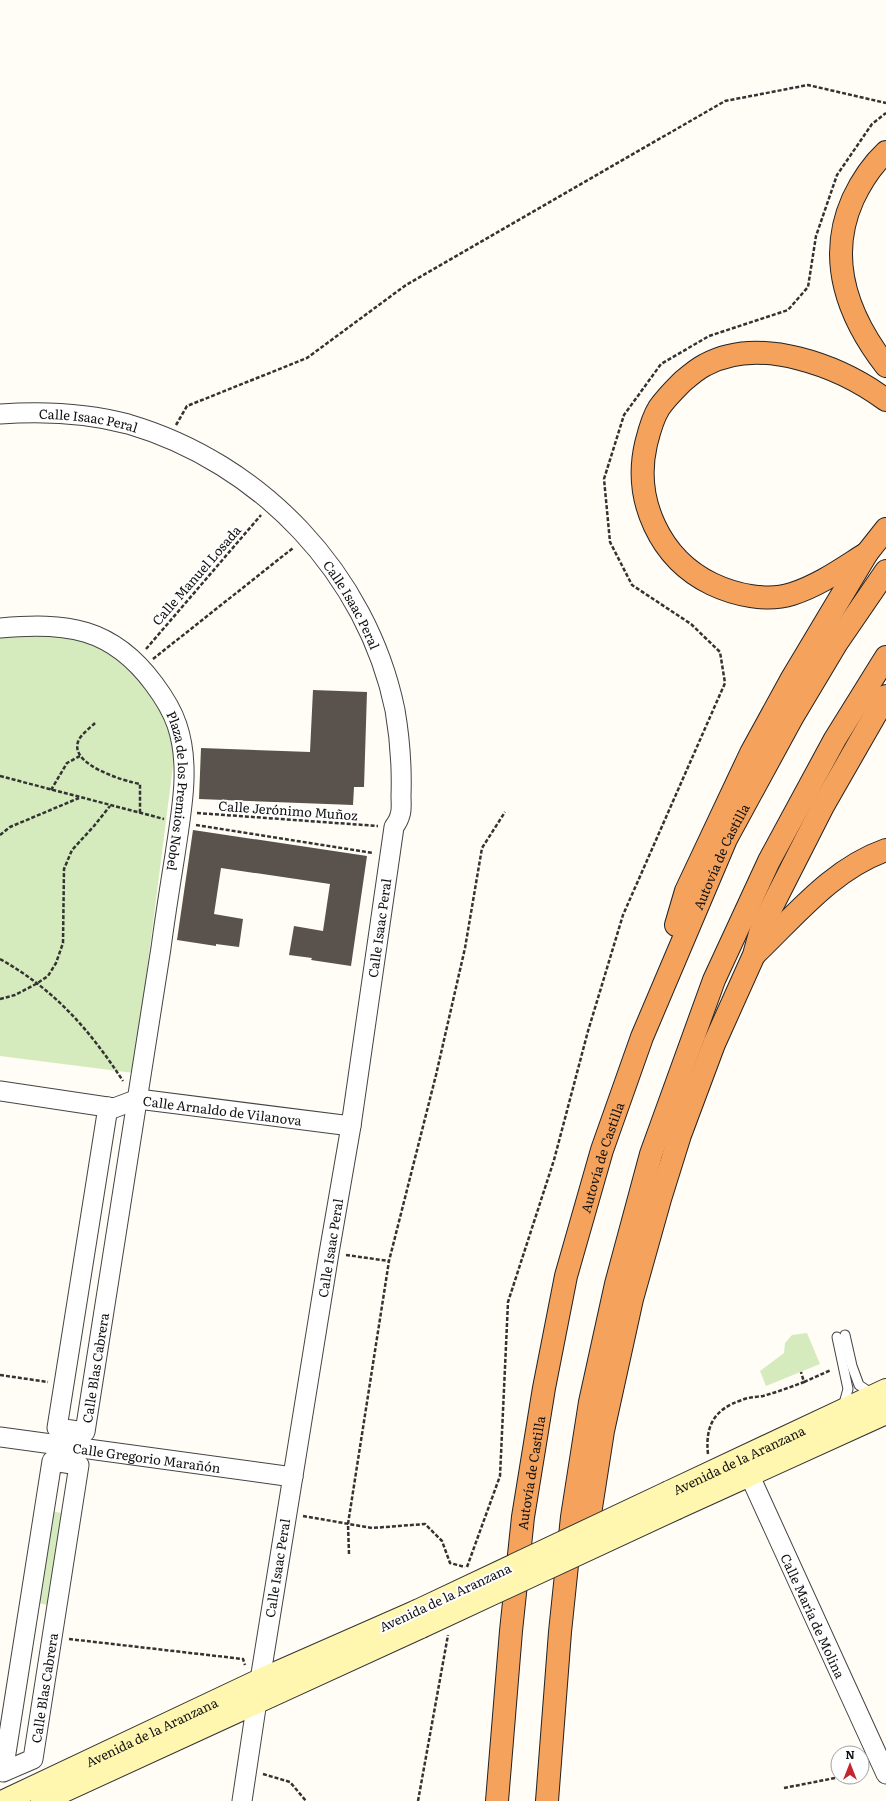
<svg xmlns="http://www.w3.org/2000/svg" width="886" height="1801" viewBox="0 0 886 1801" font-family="Literata,serif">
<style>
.green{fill:#d5ebbd}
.building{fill:#5a524d}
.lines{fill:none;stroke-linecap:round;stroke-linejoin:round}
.lane-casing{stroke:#444;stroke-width:11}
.street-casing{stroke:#444;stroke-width:21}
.secondary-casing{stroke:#333;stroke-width:24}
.highway-casing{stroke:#222;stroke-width:24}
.path{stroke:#333;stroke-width:2.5;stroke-dasharray:4 2;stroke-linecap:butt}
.lane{stroke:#fff;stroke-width:9}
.street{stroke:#fff;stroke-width:19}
.secondary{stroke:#fff6b0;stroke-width:22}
.highway{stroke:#f5a25d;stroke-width:22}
.secondary-bridge-casing{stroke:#333;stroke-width:24;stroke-linecap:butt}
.secondary-bridge{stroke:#fff6b0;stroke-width:22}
.labels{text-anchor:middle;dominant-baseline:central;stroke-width:4;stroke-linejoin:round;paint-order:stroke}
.street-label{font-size:13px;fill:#111;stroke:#fff}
</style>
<rect width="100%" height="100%" fill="#fffdf5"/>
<g class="green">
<path d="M63 631 113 651 145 684 171 728 174 758 134 1073 0 1056V635Z"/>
<path d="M807 1333 820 1364 766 1386 760 1371 784 1353 785 1343 792 1335Z"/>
<path d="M50 1511 74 1515 61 1607 37 1603Z"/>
</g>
<g class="building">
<path d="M313 690 367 692 364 787H354L353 805 199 799 201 748 310 752Z"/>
<path d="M193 830 367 856 351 966 311 960 312 958 289 955 294 926 323 931 330 884 221 868 214 914 243 919 239 947 216 944V946L177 940Z"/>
</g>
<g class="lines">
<g class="lane-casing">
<g id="lane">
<path d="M845 1335 852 1366 859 1385 874 1395"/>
<path d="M837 1337 848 1389 843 1407"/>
</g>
</g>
<g class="street-casing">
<g id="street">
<path id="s1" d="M0 414C42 411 87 413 128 424 261 463 367 574 395 710 400 739 402 767 401 796 401 802 402 810 400 815 399 820 396 824 394 827L351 1126 329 1253 260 1680"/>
<path id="s2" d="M0 628C66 622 112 627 154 684 163 696 172 710 177 725 191 766 181 813 175 855 170 886 165 917 161 948 137 1110 111 1271 85 1432L57 1428 108 1107"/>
<path id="s3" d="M0 1091 114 1108 138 1099 351 1126"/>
<path id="s4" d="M0 1437 293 1477"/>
<path d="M52 1461 79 1465 33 1759 3 1772Z"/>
<path id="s5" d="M743 1461 886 1774"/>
<path d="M242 1801 257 1701"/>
</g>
</g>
<g class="secondary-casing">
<g id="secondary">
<path id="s6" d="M669 1492 886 1390"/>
<path d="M677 1508 886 1413"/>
<path id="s7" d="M4 1801 260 1680 417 1611"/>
<path d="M42 1801 421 1627"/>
</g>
</g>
<g class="highway-casing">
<g id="highway">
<path d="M886 152C872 165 861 182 853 199 826 259 848 317 886 366"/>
<path d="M867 553C843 568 820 585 792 594 767 602 735 595 712 584 660 559 633 500 646 444 649 432 652 419 659 408 665 399 674 390 682 382 689 376 697 369 705 365 760 335 840 366 886 400"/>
<path d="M676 925 686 891 751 753 791 680 867 553 886 529"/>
<path d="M755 954C795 916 832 869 886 850"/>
<path d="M585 1546 603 1431 632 1299 660 1199 680 1135 714 1044 754 955 762 926 823 806 886 696"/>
<path id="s8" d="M497 1801 511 1631 523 1517 544 1388 566 1276 602 1150 642 1037 726 839 793 716 836 644 886 571"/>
<path d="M547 1801 560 1632 572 1517 590 1402 616 1284 651 1154 714 980 769 861 835 739 886 657"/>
</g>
</g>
<g class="path">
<path d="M176 425 187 406 307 358 406 285 725 101 808 85 886 103"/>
<path d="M146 649 261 515"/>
<path d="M153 659 293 548"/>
<path d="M95 723C90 728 80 735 78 742 70 765 124 781 140 784V814"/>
<path d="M0 776 164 819"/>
<path d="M51 790 67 763 80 756"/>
<path d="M197 813 378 826"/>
<path d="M196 825 373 853"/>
<path d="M0 835 10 827 79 798"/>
<path d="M0 959C55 990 89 1029 123 1081"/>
<path d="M0 999 15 995 36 984 48 976 56 963 63 943 64 869 72 850 94 826 110 806"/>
<path d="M346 1255 389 1261"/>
<path d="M0 1375 48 1382"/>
<path d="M804 1382 831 1370"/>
<path d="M708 1454C705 1426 714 1409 742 1400 749 1397 756 1397 763 1396 777 1392 791 1387 804 1382L801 1372"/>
<path d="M303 1516 372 1528 425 1524 442 1541 450 1563 465 1567"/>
<path d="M349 1554 348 1524 389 1261 436 1075 465 948 482 848 505 812"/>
<path d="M467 1567 500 1476 508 1302 554 1160 588 1031 623 915 725 683 720 652 691 624 632 585 610 542 604 479 624 415 661 364 709 336 788 310 808 287 816 236 837 175 872 124 886 113"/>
<path d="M69 1639 243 1659 245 1665"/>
<path d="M263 1774 290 1782 306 1801"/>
<path d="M784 1788 840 1777"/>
<path d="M418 1801 448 1635"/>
</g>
<use href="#lane" class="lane"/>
<use href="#street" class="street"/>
<use href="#secondary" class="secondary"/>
<use href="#highway" class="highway"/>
<g class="secondary-bridge-casing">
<g id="secondary-bridge">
<path d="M417 1611 669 1492"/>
<path d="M421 1627 677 1508"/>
</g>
</g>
<use href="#secondary-bridge" class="secondary-bridge"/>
</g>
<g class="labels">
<g class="street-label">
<text stroke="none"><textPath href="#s1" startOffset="89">Calle Isaac Peral</textPath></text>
<text transform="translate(196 575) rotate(-49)">Calle Manuel Losada</text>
<text stroke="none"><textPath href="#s1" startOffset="425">Calle Isaac Peral</textPath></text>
<text stroke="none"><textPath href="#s2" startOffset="287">Plaza de los Premios Nobel</textPath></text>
<text transform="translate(288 810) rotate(4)">Calle Jerónimo Muñoz</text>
<text stroke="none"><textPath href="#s8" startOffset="978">Autovía de Castilla</textPath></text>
<text transform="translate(379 928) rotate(-82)">Calle Isaac Peral</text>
<text stroke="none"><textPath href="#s3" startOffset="226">Calle Arnaldo de Vilanova</textPath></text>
<text stroke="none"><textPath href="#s8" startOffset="654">Autovía de Castilla</textPath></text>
<text transform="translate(330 1248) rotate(-81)">Calle Isaac Peral</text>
<text transform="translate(95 1368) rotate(-81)">Calle Blas Cabrera</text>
<text stroke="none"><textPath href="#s4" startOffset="148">Calle Gregorio Marañón</textPath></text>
<text stroke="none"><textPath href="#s6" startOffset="77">Avenida de la Aranzana</textPath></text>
<text stroke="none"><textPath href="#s8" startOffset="330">Autovía de Castilla</textPath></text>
<text transform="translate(277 1568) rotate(-81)">Calle Isaac Peral</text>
<text transform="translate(445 1597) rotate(-25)">Avenida de la Aranzana</text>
<text stroke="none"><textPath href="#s5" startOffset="170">Calle María de Molina</textPath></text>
<text transform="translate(44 1688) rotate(-81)">Calle Blas Cabrera</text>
<text stroke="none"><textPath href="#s7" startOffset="163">Avenida de la Aranzana</textPath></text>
</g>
</g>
<g transform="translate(850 1765)"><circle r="19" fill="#ffffff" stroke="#a0a0a0"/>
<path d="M0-3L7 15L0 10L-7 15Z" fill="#c4262e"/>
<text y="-6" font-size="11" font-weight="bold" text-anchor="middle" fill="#111111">N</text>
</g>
</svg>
